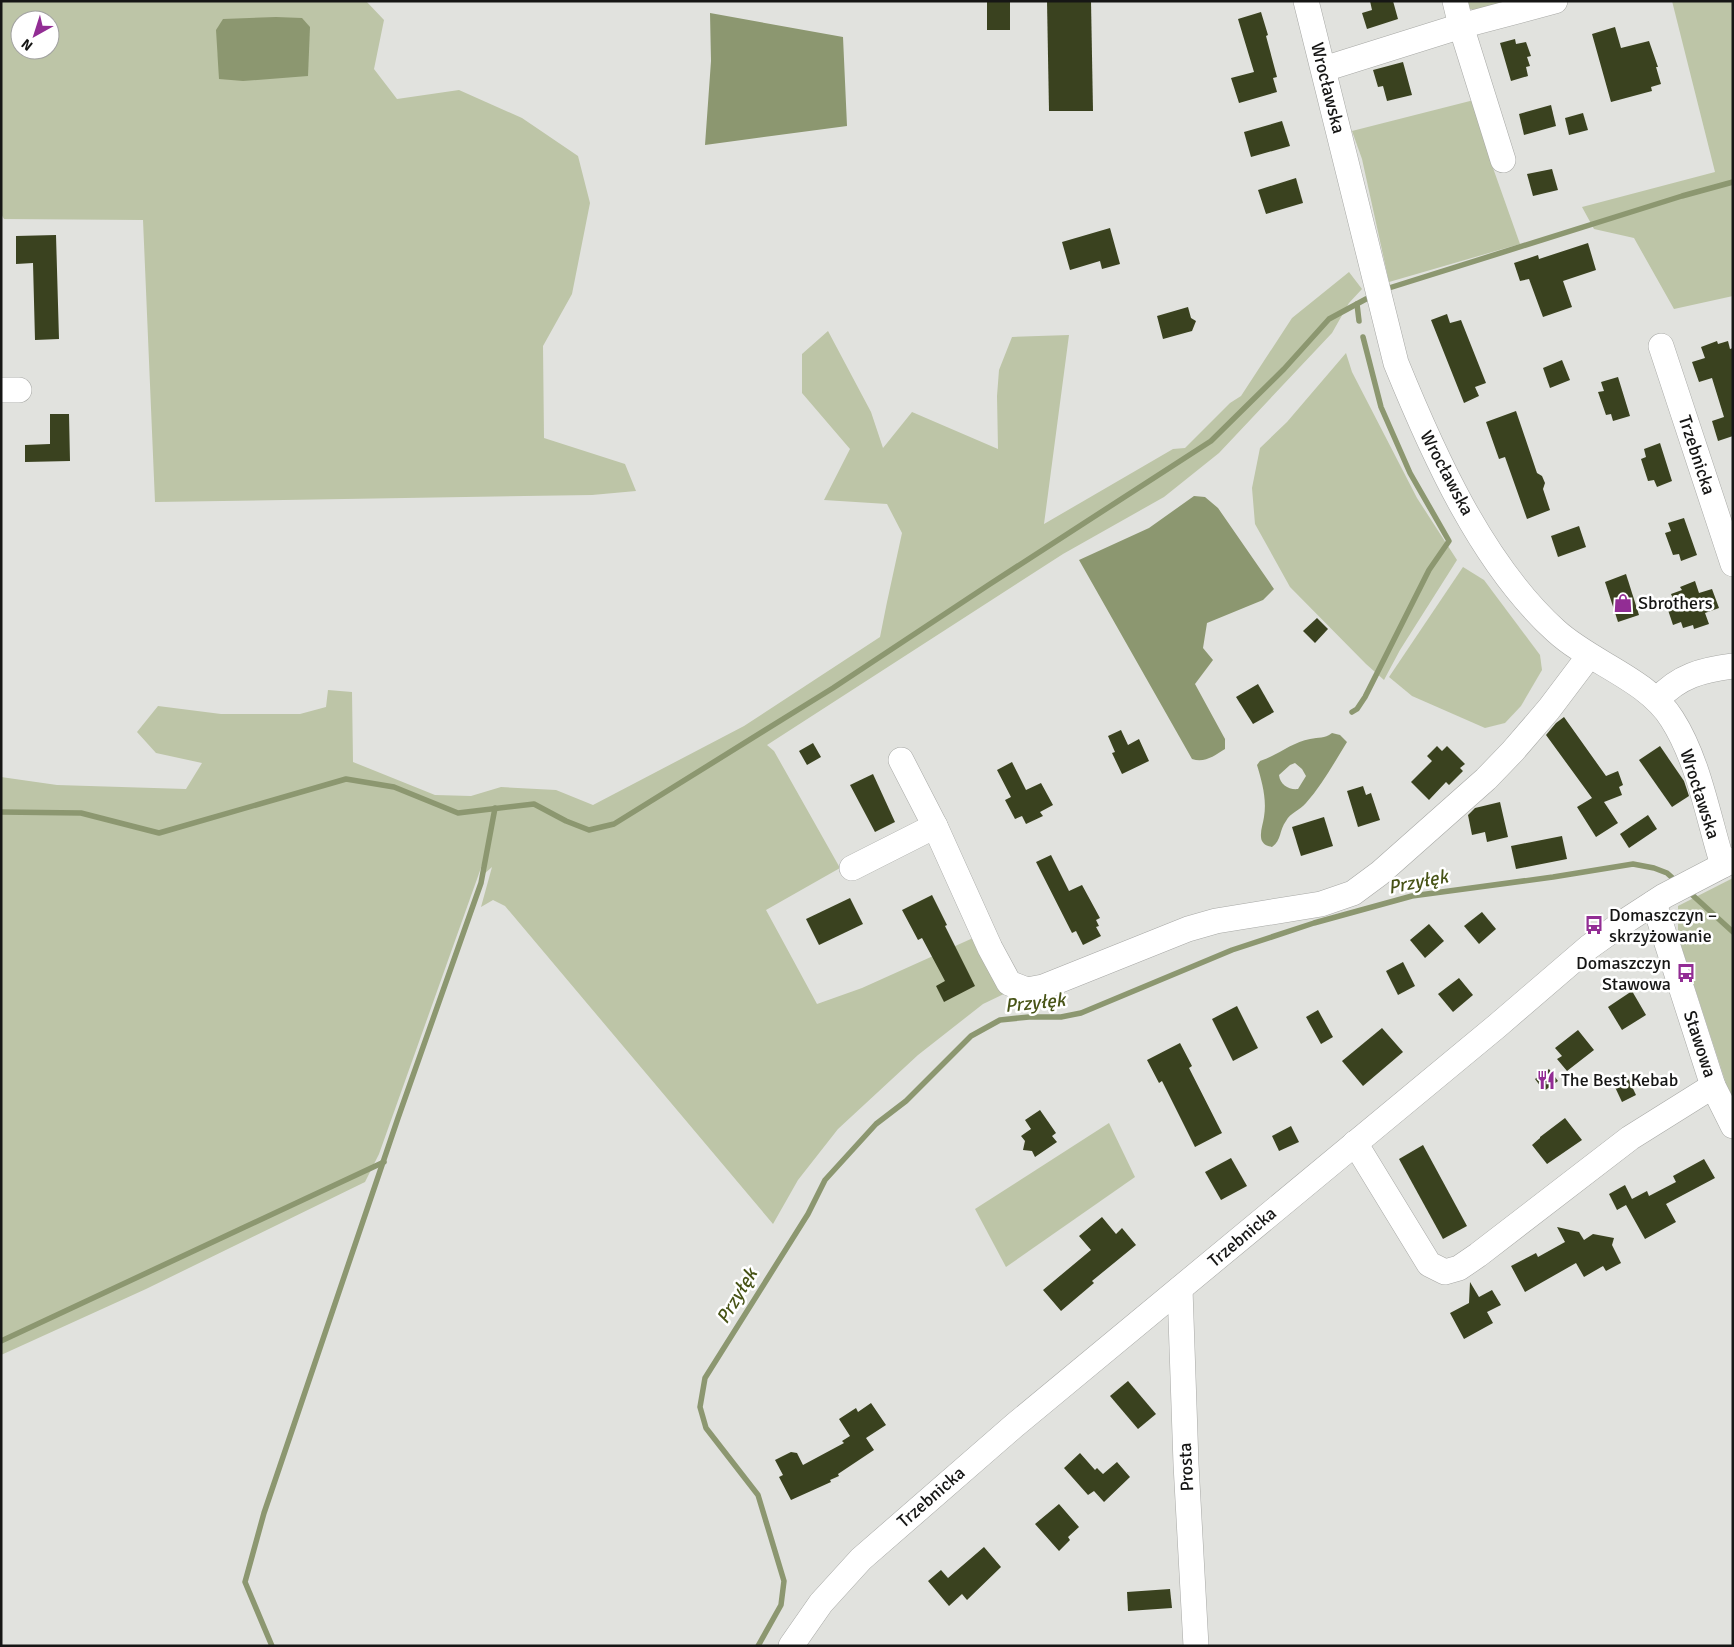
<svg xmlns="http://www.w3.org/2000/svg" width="1734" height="1647" viewBox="0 0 1734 1647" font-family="Signika,sans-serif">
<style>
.green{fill:#bdc5a7;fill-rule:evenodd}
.water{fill:#8c9770;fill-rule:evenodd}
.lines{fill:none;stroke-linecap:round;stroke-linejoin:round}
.stream{stroke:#8c9770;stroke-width:5.5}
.building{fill:#3a421f}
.minor-casing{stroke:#a7a8a5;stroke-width:26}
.minor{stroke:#fff;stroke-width:25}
.labels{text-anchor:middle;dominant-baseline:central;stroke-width:5;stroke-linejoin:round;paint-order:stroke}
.street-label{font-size:18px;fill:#161615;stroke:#fff}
.poi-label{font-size:18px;fill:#161615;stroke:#fff;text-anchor:start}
.water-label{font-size:19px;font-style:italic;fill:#475316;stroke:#fff}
</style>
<rect width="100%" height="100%" fill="#e1e2de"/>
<g class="green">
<path d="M1 1H366L384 20 374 69 397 99 459 90 522 118 578 156 590 203 572 294 543 346 544 438 625 464 636 491 592 495 155 502 143 220 4 219 1 214ZM20 20H50V50H20Z"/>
<path d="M1466 1H1523L1480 13 1468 8Z"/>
<path d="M1672 1H1733V296L1674 309 1634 238 1594 229 1582 207 1715 172Z"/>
<path d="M1474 100 1493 168 1520 244 1389 282 1362 159 1352 131Z"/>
<path d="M1349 272 1362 289 1349 303 1332 333 1219 453 1164 497 1063 554 767 745 774 751 840 868 766 910 817 1004 862 988 973 938 1008 992 983 1004 918 1055 838 1129 798 1180 773 1224 505 906 493 900 481 907 492 867 483 875 482 865 379 1154 365 1182 146 1289 1 1355V777L57 785 186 789 202 763 156 753 137 732 158 706 221 714H300L326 707 328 690 352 692 353 762 435 795 471 796 501 787 556 790 593 805 744 726 880 637 887 602 902 533 887 504 824 500 850 449 802 393V354L828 331 871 412 883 448 912 412 998 449 997 396 999 370 1012 337 1069 335 1044 524 1173 449 1185 448 1230 403 1241 396 1292 318Z"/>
<path d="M1346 353 1352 372 1417 498 1457 560 1400 650 1384 680 1366 664 1290 587 1255 524 1252 488 1260 448 1287 422Z"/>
<path d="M1463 567 1484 580 1540 655 1542 670 1521 706 1505 723 1485 728 1412 696 1389 677Z"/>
<path d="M1733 878V1105L1678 936V906Z"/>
<path d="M1109 1123 1135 1177 1006 1267 975 1209Z"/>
</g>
<g class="water">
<path d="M710 13 843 37 847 126 705 145 711 61Z"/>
<path d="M276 17 302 18 310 27 308 76 243 81 219 79 216 30 223 19Z"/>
<path d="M1194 496 1205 497 1218 508 1274 589 1263 600 1207 623 1203 648 1213 660 1195 684 1225 739V749C1214 756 1205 763 1192 759L1079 560 1149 528Z"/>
<path d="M1332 733 1340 735 1347 742C1334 763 1322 785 1306 803 1300 810 1290 813 1286 821 1279 830 1282 840 1272 847 1268 846 1264 845 1262 841 1259 834 1263 824 1264 817 1267 799 1262 782 1257 765L1260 761C1277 756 1292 742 1310 739 1319 737 1324 739 1332 733ZM1295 763 1302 769 1306 776 1298 789C1289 790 1280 785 1279 775L1290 765Z"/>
</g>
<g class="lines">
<g class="stream">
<path d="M1389 288 1682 196 1733 182"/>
<path d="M1357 304 1359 321"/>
<path d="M1352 712 1357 709 1365 697 1429 570 1449 541 1410 473 1381 407 1363 337"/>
<path d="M1 812 81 813 159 833 346 779 394 787 458 813 534 804 566 821 589 830 614 824 833 688 990 584 1211 441 1284 369 1329 319 1366 299"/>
<path d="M1688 891 1733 932"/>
<path d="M1 1341 384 1162"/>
<path d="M272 1646 245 1582 264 1513 398 1118 481 883 495 808"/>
<path d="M758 1646 781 1605 784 1581 758 1495 706 1428 700 1407 705 1378 808 1214 825 1180 876 1124 906 1101 971 1036 1000 1020 1029 1017H1061L1081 1013 1232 950 1314 923 1412 896 1553 877 1633 864 1654 868 1667 873 1677 882"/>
</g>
</g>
<g class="building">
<rect x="987" y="1" width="23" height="29"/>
<path d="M1047 1H1091L1093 111H1049Z"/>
<path d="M1370 1H1393L1398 19 1367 29 1362 13 1372 10Z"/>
<path d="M1261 12 1268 35 1266 36 1277 77 1273 78 1277 92 1239 103 1231 78 1254 72 1238 19Z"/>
<path d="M1615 27 1621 48 1649 41 1658 67H1656L1661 84 1651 87 1652 91 1611 102 1592 34Z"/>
<path d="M1515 39 1516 44 1526 42 1531 56 1527 57 1530 66 1526 67 1528 76 1511 81 1500 43Z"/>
<path d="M1403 62 1412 95 1387 101 1383 86 1378 87 1373 70Z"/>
<path d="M1551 105 1556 126 1524 135 1519 114Z"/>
<path d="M1583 113 1588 130 1569 135 1565 118Z"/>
<path d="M1282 121 1290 146 1251 157 1244 132Z"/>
<path d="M1552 169 1558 190 1533 196 1527 174Z"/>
<path d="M1296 178 1303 203 1266 214 1258 190Z"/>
<path d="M1110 228 1120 264 1102 269 1100 261 1070 270 1062 242Z"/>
<path d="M56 235 59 339 35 340 33 263 16 264V236Z"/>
<path d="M1588 243 1596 270 1563 281 1572 307 1543 317 1529 279 1520 281 1514 263 1538 255 1539 259Z"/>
<path d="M1188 307 1191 318 1196 321 1192 331 1163 339 1157 316Z"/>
<path d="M1447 314 1450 323 1461 320 1486 383 1475 387 1479 396 1464 403 1431 320Z"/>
<path d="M1717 341 1718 344 1728 341 1730 349 1733 348V436L1718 441 1712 421 1724 417 1712 378 1699 382 1692 362 1705 358 1701 347Z"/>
<path d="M1562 360 1570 380 1550 388 1543 368Z"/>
<path d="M1618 377 1630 416 1613 421 1611 414 1606 415 1598 392 1604 391 1601 382Z"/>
<path d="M1516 411 1537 473 1542 476 1545 483 1543 489 1550 510 1527 519 1505 457 1499 459 1486 422Z"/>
<path d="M50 414H69L70 461 25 462V445L50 444Z"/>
<path d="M1660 443 1672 481 1657 487 1654 480 1648 481 1641 459 1646 457 1644 449Z"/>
<path d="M1684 518 1697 555 1681 561 1679 554 1673 555 1665 533 1671 531 1668 523Z"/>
<path d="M1579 526 1586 547 1558 557 1551 536Z"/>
<path d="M1626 574 1639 615 1618 622 1605 582Z"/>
<path d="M1695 581 1699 593 1712 589 1719 608 1705 613 1709 624 1694 629 1693 625 1683 628 1681 622 1673 625 1666 604 1674 601 1671 594 1682 590 1680 587Z"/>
<path d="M1317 618 1328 629 1315 643 1303 631Z"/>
<path d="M1258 684 1274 712 1253 724 1236 697Z"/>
<path d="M1564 717 1606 776 1618 771 1623 785 1619 787 1622 795 1604 802 1618 823 1596 837 1577 807 1592 798 1546 735 1556 723Z"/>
<path d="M1121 730 1128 745 1139 739 1149 761 1122 774 1112 753 1115 752 1108 736Z"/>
<path d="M813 743 821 757 807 765 799 751Z"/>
<path d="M1437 746 1442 751 1447 746 1465 764 1460 768 1463 771 1449 785 1446 782 1429 800 1411 782 1432 761 1427 756Z"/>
<path d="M1660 746 1684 781 1689 796 1672 807 1639 760Z"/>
<path d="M1012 762 1026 790 1041 783 1053 805 1040 812 1043 816 1026 824 1022 816 1015 819 1005 800 1011 797 997 770Z"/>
<path d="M873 774 895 822 875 832 850 785Z"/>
<path d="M1363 786 1366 795 1371 793 1380 820 1358 827 1347 791Z"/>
<path d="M1500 802 1508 837 1487 842 1485 832 1472 835 1468 815 1475 808Z"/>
<path d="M1648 815 1657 829 1629 848 1620 834Z"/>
<path d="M1324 817 1333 846 1301 856 1292 827Z"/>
<path d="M1562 836 1567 859 1516 869 1511 846Z"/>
<path d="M1051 855 1069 891 1082 885 1100 918 1096 920 1099 926 1096 927 1101 936 1083 945 1076 931 1072 933 1036 862Z"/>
<path d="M932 895 947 925 945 926 975 986 944 1002 936 986 945 981 922 938 918 940 902 910Z"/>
<path d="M850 898 863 924 819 945 806 919Z"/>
<path d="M1482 912 1496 929 1479 944 1464 926Z"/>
<path d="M1429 924 1444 941 1425 958 1410 940Z"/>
<path d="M1403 962 1415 986 1398 995 1386 971Z"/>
<path d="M1459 978 1473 995 1453 1012 1438 994Z"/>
<path d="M1632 991 1646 1015 1622 1030 1608 1007Z"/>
<path d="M1237 1006 1258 1048 1233 1061 1212 1019Z"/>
<path d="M1318 1010 1333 1037 1321 1044 1306 1017Z"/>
<path d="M1382 1028 1403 1052 1363 1086 1342 1061Z"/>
<path d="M1578 1030 1594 1050 1567 1071 1557 1059 1562 1056 1555 1048Z"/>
<path d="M1180 1043 1192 1066 1189 1068 1222 1133 1195 1147 1162 1081 1159 1083 1147 1060Z"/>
<path d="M1549 1069 1558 1081 1544 1091 1535 1079Z"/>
<path d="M1628 1078 1636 1095 1622 1102 1614 1085Z"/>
<path d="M1040 1110 1056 1133 1052 1136 1057 1142 1035 1157 1032 1151 1023 1150 1025 1141 1021 1136 1031 1129 1025 1120Z"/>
<path d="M1565 1118 1582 1140 1547 1164 1532 1145 1540 1138V1137Z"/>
<path d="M1291 1126 1299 1142 1279 1151 1272 1136Z"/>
<path d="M1423 1145 1467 1226 1443 1239 1399 1159Z"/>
<path d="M1231 1158 1247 1186 1221 1200 1205 1172Z"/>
<path d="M1704 1159 1715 1178 1666 1204 1676 1222 1645 1239 1626 1205 1617 1210 1609 1194 1625 1185 1632 1199 1647 1191 1649 1196 1676 1182 1673 1176Z"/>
<path d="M1102 1217 1116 1234 1122 1228 1136 1245 1092 1281 1094 1283 1061 1311 1043 1290 1091 1250 1079 1236Z"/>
<path d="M1557 1227 1579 1232 1584 1240 1593 1234 1614 1238 1612 1245 1621 1263 1606 1271 1603 1266 1584 1277 1576 1263 1525 1292 1511 1266 1536 1253 1538 1257 1565 1242Z"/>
<path d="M1470 1282 1479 1297 1492 1290 1501 1305 1487 1312 1493 1323 1464 1339 1450 1313 1469 1303Z"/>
<path d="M1128 1381 1156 1414 1138 1429 1110 1396Z"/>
<path d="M871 1403 886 1425 866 1438 874 1450 838 1474 839 1476 830 1480 831 1482 791 1500 779 1477 783 1475 775 1460 791 1452 797 1453 803 1465 844 1443 842 1441 850 1436 839 1419 856 1408 858 1412Z"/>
<path d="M1080 1453 1095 1470 1097 1468 1103 1474 1117 1462 1130 1477 1104 1502 1094 1491 1088 1495 1064 1468Z"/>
<path d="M1059 1504 1079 1527 1068 1537 1070 1540 1059 1551 1035 1524Z"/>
<path d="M984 1547 1001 1567 967 1600 962 1594 949 1606 928 1581 941 1570 948 1578Z"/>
<path d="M1170 1589 1172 1608 1128 1611 1127 1592Z"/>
</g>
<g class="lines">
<g class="minor-casing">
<g id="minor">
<path d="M1306 1 1396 363C1433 454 1482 564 1556 631 1591 663 1647 679 1672 719 1699 761 1708 818 1723 865"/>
<path d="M1455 1 1461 26 1555 1"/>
<path d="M1324 69 1461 26 1503 160"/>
<path d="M1661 346 1733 564"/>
<path d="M1 390H19"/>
<path d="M1658 699C1679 676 1702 670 1733 666"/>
<path d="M901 760 935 826 990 948 1009 983 1027 990 1043 987 1188 929 1216 921 1321 904 1353 893 1380 873 1486 779 1513 751 1549 709 1589 656"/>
<path d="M852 868 935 826"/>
<path d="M1654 903 1713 1086 1733 1126"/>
<path d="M1355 1143 1429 1264 1445 1272 1459 1268 1478 1255 1630 1138 1713 1086"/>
<path d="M1180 1289 1186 1464 1196 1646"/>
<path d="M791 1646 821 1603 861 1559 1015 1425 1497 1026 1589 947 1624 922 1664 896 1733 860"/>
</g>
</g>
<use href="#minor" class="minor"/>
</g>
<defs>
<g id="shop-bare" transform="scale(1.5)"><path d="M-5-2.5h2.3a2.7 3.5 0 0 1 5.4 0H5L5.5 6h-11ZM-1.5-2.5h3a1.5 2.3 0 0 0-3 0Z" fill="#922d94" stroke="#fff" stroke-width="2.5" paint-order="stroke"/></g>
<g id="bus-bare" transform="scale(1.5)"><path d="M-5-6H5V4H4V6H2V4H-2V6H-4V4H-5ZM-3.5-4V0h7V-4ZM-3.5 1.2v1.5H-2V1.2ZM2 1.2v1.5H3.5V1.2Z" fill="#922d94" stroke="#fff" stroke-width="2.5" paint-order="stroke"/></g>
<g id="restaurant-bare" transform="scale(1.5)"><path d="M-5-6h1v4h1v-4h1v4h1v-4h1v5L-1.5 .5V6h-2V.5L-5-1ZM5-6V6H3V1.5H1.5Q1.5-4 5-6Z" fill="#922d94" stroke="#fff" stroke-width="2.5" paint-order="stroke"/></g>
</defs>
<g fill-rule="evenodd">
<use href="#shop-bare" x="1623" y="603"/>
<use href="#bus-bare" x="1594" y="925"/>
<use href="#bus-bare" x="1686" y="973"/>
<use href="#restaurant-bare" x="1546" y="1080"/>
</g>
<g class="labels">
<g class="street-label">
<text transform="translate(1328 88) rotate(76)">Wrocławska</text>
<text transform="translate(1697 455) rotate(72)">Trzebnicka</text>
<text transform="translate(1447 473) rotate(62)">Wrocławska</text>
<text transform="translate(1700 794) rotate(72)">Wrocławska</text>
<text transform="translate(1700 1044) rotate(72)">Stawowa</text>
<text transform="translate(1242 1237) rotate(-40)">Trzebnicka</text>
<text transform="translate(1186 1467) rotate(-93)">Prosta</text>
<text transform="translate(931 1497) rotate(-41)">Trzebnicka</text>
</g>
<g class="poi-label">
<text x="1638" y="603">Sbrothers</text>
<text x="1609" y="915">Domaszczyn –<tspan x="1609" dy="21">skrzyżowanie</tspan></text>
<text x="1671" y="963" text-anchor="end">Domaszczyn<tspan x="1671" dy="21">Stawowa</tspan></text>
<text x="1561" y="1080">The Best Kebab</text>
</g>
<g class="water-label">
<text transform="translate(1418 882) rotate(-11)">Przyłęk</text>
<text transform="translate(1035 1003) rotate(-6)">Przyłęk</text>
<text transform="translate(737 1296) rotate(-59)">Przyłęk</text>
</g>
</g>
<rect width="1734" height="1647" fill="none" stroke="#161615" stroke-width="5"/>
<g transform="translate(35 35) rotate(219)"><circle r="24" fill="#ffffff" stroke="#a2a2a1"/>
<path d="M0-4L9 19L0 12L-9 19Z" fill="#922d94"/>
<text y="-8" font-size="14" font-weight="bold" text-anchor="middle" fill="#161615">N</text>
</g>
</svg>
